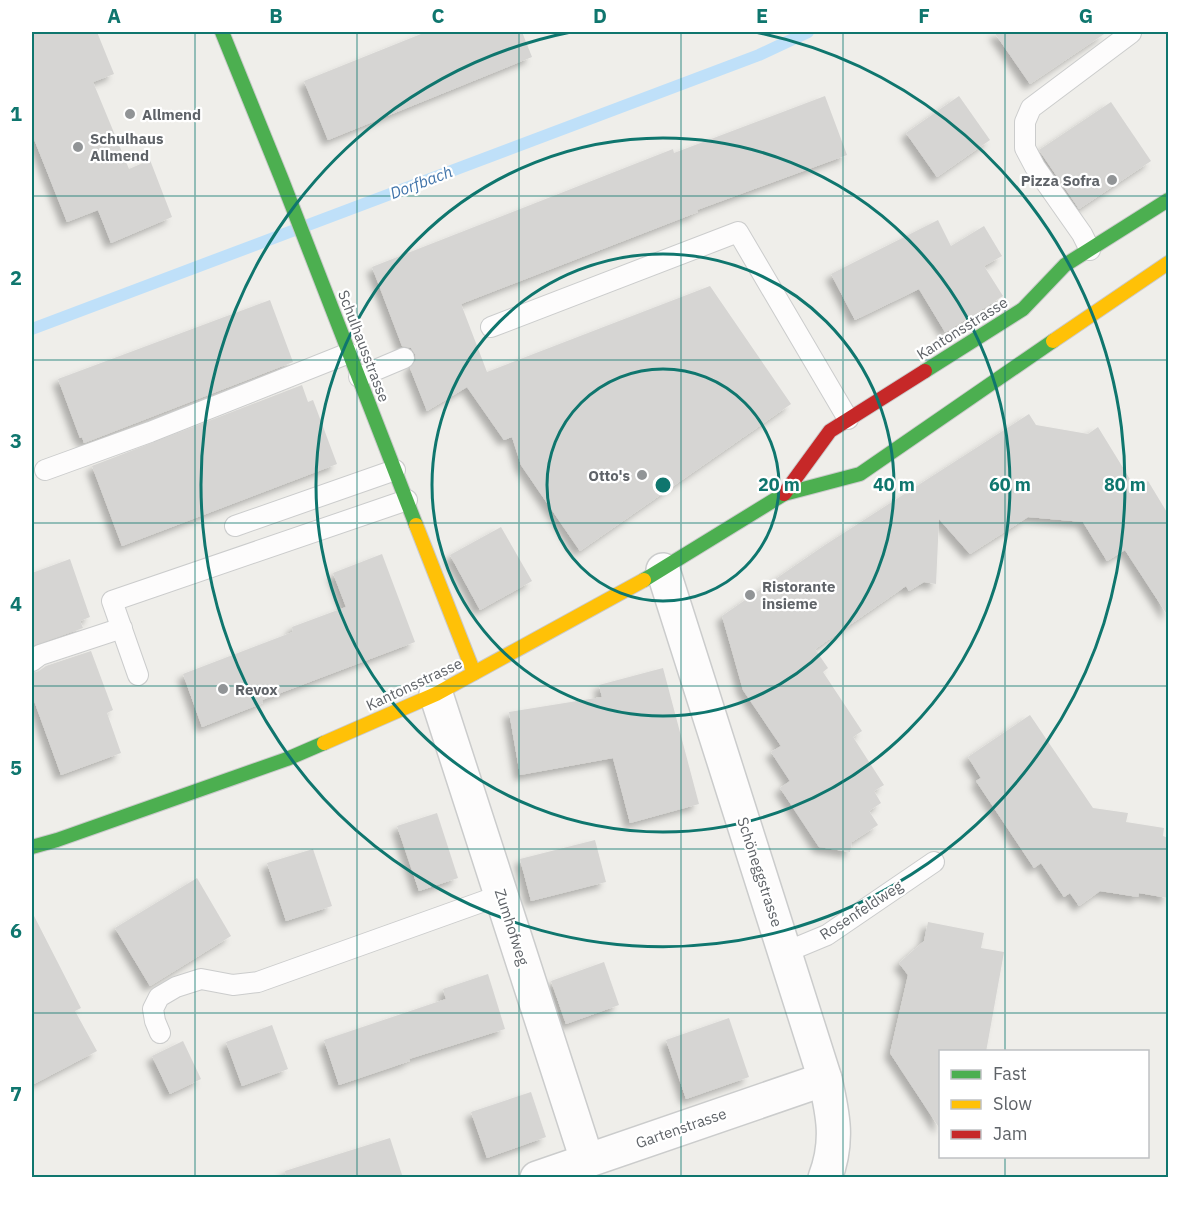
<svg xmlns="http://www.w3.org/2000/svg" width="1200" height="1209" viewBox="0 0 1200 1209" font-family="'IBM Plex Sans',sans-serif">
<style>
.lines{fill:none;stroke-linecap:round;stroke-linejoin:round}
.stream{stroke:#bfe0f9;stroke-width:12}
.building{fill:#d6d5d3;filter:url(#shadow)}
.lane-casing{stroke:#cbcccc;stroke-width:22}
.street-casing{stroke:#cbcccc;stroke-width:36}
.fast-casing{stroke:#cacacb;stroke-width:16}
.slow-casing{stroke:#cacacb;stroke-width:16}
.jam-casing{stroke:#cacacb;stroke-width:16}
.lane{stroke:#fdfcfc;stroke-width:20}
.street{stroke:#fdfcfc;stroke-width:33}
.fast{stroke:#4caf50;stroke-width:14}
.slow{stroke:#ffc107;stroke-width:14}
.jam{stroke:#c62828;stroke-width:14}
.grid{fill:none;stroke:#0f766e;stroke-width:1.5;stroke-opacity:0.55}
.ring{fill:none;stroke:#0f766e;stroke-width:3}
.poi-dot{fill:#919496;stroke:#fff;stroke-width:2}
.labels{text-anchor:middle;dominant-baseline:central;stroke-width:4.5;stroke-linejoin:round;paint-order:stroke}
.poi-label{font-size:15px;font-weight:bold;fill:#5f6368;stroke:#fff;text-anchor:start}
.street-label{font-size:15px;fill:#5f6368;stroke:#fff}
.water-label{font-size:16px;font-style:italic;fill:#4174aa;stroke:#fff}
.centre{fill:#0f766e;stroke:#fff;stroke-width:3}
.ring-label{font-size:18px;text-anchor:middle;font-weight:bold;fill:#0f766e;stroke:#fff;stroke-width:4.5;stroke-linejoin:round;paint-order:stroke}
.neatline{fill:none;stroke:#0f766e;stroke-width:2}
.grid-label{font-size:20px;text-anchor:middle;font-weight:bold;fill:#0f766e}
</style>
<defs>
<filter id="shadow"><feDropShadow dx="-5.5" dy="5.5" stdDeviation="3" flood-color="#0004"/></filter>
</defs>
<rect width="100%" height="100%" fill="#efeeea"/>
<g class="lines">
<path class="stream" d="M32 329 759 55 808 32"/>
</g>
<g class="building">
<path d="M32 32H97L114 74 93 82 129 169 150 160 172 217 111 243 98 210 67 222 32 134Z"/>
<path d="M426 32H522L532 57 328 140 304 81Z"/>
<path d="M994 32H1107L1030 84Z"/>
<path d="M825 96 847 155 697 210 698 212 461 304 487 372 710 286 791 404 580 551 521 465 512 437 504 440 467 387 427 411 410 368 416 360 415 354 411 348 402 346 372 267 673 149 674 153Z"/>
<path d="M959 96 990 140 937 177 906 133Z"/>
<path d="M1111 102 1151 161 1079 209 1039 150Z"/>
<path d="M938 220 951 246 984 226 1002 256 984 266 1003 296 945 332 919 289 855 320 831 274Z"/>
<path d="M270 300 293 362 84 443 82 437 80 438 58 379Z"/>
<path d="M302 385 308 402 313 400 337 464 122 546 92 466Z"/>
<path d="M1029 414 1036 425 1088 434 1098 427 1136 489 1148 481 1168 514V616L1125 550 1107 561 1083 522 1028 517 970 554 939 519 936 584 924 582 909 591 906 586 815 649 828 668 823 672 862 731 853 737 884 785 874 791 881 803 869 811 878 825 852 842 850 852 819 847 780 788 790 781 771 752 781 746 743 690 722 616 825 545Z"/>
<path d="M501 527 532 581 480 610 450 555Z"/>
<path d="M382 554 415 642 262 700 263 703 202 727 183 674 293 632 292 627 346 607 333 573Z"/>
<path d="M70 559 90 617 80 621 83 628 32 646V573Z"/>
<path d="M91 651 113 710 107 713 121 753 61 775 32 695V673L39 671 46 666Z"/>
<path d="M663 668 699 804 630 823 613 758 520 775 509 712 602 697 599 685Z"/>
<path d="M1030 715 1093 808 1128 813 1126 822 1164 828 1163 836 1168 838V898L1139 893 1138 897 1100 891 1079 906 1070 893 1064 897 1041 863 1034 868 976 781 981 778 968 757Z"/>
<path d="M437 813 458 878 419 891 397 826Z"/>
<path d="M595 840 606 882 531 901 520 859Z"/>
<path d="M313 849 332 906 286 921 267 863Z"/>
<path d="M197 878 231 936 150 986 115 928Z"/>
<path d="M32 912 81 1008 75 1011 97 1051 32 1085Z"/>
<path d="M928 922 984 933 981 948 1004 952 986 1052H940V1129L890 1053 908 975 899 963 924 941Z"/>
<path d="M604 962 619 1005 566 1024 551 981Z"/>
<path d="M488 974 505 1029 409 1059 410 1061 339 1085 324 1040 446 999 443 989Z"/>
<path d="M729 1018 749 1077 686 1099 666 1040Z"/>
<path d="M272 1025 288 1069 242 1086 226 1042Z"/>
<path d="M183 1041 201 1079 170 1094 152 1056Z"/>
<path d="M531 1092 546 1137 487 1158 471 1112Z"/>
<path d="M390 1138 403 1178H286L285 1171Z"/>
</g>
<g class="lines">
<g class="lane-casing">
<g id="lane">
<path d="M1090 250 1082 234 1035 167 1025 148V122L1031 108 1131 33"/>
<path d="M491 327 738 232 848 419"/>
<path d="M359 377 404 358"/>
<path d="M45 470 150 432 349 353"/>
<path d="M235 526 395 470"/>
<path d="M32 661 40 655 122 628"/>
<path d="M138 675 112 601 407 500"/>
<path d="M786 952 827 935 934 862"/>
<path d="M160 1033 155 1021 153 1009 159 997 176 987 201 979 233 985 258 982 501 895"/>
</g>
</g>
<g class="street-casing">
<g id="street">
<path d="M663 570 825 1079C833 1114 839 1142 825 1178"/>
<path d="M436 694 587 1160"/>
<path d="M537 1178 825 1079"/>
</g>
</g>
<g class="fast-casing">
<g id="fast">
<path d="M222 32 282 180 416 525"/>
<path d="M925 371 1023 309 1065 265 1168 200"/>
<path d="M644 580 784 494 860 474 1053 341"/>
<path d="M32 847 57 840 287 759 324 743"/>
</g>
</g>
<g class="slow-casing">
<g id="slow">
<path d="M1053 341 1168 263"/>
<path d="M416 525 474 673"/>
<path d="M324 743 436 694 644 580"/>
</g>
</g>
<g class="jam-casing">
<path id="jam" d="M784 494 830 431 925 371"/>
</g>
<use href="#lane" class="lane"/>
<use href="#street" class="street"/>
<use href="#fast" class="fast"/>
<use href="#slow" class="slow"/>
<use href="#jam" class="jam"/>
</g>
<path class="grid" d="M195 32V1178M357 32V1178M519 32V1178M681 32V1178M843 32V1178M1005 32V1052M32 196H1168M32 360H1168M32 523H1168M32 686H1168M32 849H1168M32 1013H1168M1005 1156V1178"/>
<g class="ring">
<circle cx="663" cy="485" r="116"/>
<circle cx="663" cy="485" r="231"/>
<circle cx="663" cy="485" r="347"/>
<path d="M755 32A462 462 0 1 1 571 32"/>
</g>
<g class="poi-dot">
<circle cx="130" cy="114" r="6"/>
<circle cx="78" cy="147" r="6"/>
<circle cx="1112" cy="180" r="6"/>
<circle cx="642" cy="475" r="6"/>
<circle cx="750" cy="595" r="6"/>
<circle cx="223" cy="689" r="6"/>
</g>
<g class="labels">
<g class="poi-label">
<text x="142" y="114">Allmend</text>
<text x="90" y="138">Schulhaus<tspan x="90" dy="17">Allmend</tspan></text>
<text x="1100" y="180" text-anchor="end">Pizza Sofra</text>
<text x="630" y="475" text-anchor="end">Otto's</text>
<text x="762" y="586">Ristorante<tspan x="762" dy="17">insieme</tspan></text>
<text x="235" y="689">Revox</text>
</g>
<g class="street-label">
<text transform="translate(962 328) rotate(-32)">Kantonsstrasse</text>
<text transform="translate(364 346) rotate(69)">Schulhausstrasse</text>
<text transform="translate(414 684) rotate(-25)">Kantonsstrasse</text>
<text transform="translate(760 872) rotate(72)">Schöneggstrasse</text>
<text transform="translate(861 910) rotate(-33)">Rosenfeldweg</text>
<text transform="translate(512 927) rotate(72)">Zumhofweg</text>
<text transform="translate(681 1128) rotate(-19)">Gartenstrasse</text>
</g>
<g class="water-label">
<text transform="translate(421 182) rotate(-21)">Dorfbach</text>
</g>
</g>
<circle cx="663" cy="485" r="9" class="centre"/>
<g class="ring-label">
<text x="779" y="491">20 m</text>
<text x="894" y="491">40 m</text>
<text x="1010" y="491">60 m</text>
<text x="1125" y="491">80 m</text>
</g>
<rect width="1200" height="1209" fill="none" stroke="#ffffff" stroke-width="66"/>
<rect x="939" y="1050" width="210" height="108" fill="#ffffff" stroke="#bfc1c3" stroke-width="1.5"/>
<rect x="951" y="1070" width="30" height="9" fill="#4caf50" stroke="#bfc1c3" stroke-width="1.5"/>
<text x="993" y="1080" font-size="18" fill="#5f6368">Fast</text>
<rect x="951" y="1100" width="30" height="9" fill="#ffc107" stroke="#bfc1c3" stroke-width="1.5"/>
<text x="993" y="1110" font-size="18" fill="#5f6368">Slow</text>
<rect x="951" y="1130" width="30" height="9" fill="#c62828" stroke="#bfc1c3" stroke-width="1.5"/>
<text x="993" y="1140" font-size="18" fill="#5f6368">Jam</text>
<rect x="33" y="33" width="1134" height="1143" class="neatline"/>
<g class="grid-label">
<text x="114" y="23">A</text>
<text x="276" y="23">B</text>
<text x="438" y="23">C</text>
<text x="600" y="23">D</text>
<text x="762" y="23">E</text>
<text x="924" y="23">F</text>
<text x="1086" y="23">G</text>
<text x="16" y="121">1</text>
<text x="16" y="285">2</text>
<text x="16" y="448">3</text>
<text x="16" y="611">4</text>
<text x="16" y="775">5</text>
<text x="16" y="938">6</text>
<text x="16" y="1101">7</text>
</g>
</svg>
